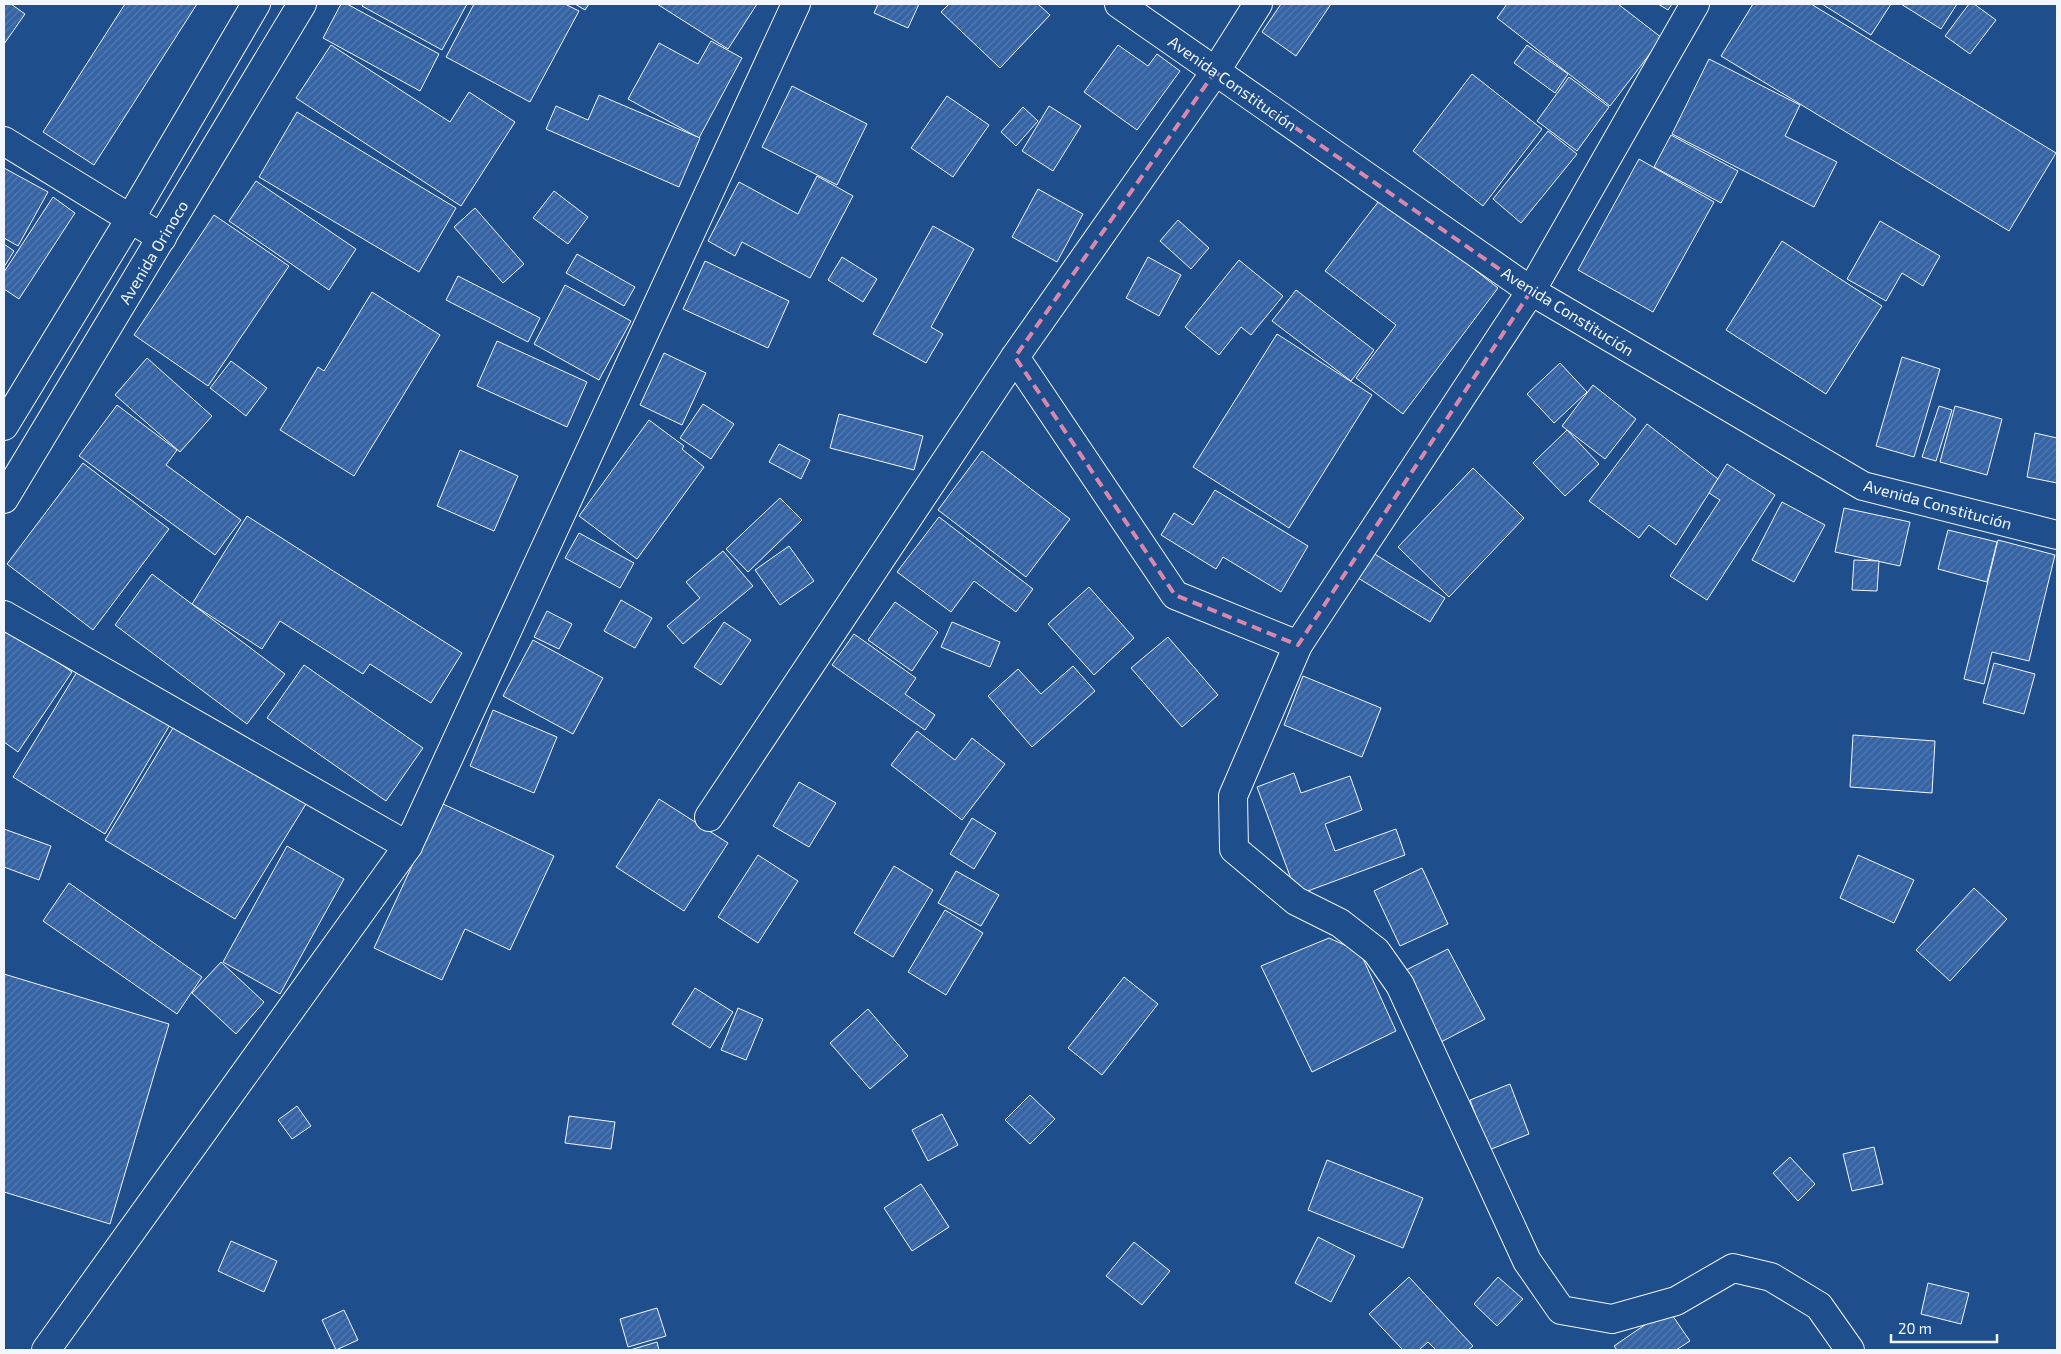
<svg xmlns="http://www.w3.org/2000/svg" width="2061" height="1354" viewBox="0 0 2061 1354" font-family="'Exo 2',sans-serif">
<style>
.building{fill:url(#building-hatch);stroke:#f2f6ff}
.lines{fill:none;stroke-linecap:round;stroke-linejoin:round}
.minor-casing{stroke:#f2f6ff;stroke-width:30}
.secondary-casing{stroke:#f2f6ff;stroke-width:30}
.minor{stroke:#1f4e8c;stroke-width:28}
.secondary{stroke:#1f4e8c;stroke-width:28}
.marked{fill:none;stroke:#da87ad;stroke-width:4;stroke-dasharray:10 6;stroke-linejoin:round}
.labels{text-anchor:middle;dominant-baseline:central;stroke-width:4;stroke-linejoin:round;paint-order:stroke}
.street-label{font-size:16px;fill:#f2f6ff;stroke:#1f4e8c}
</style>
<defs>
<pattern id="building-hatch" width="6" height="6" patternUnits="userSpaceOnUse" patternTransform="scale(1.25)"><rect width="6" height="6" fill="#3563a3"/><path d="M-1 1l2-2M0 6l6-6M5 7l2-2" fill="none" stroke="#537ab1"/></pattern>
</defs>
<rect width="100%" height="100%" fill="#1f4e8c"/>
<g class="building">
<path d="M4 4H11L25 14 4 44Z"/>
<path d="M125 4H197L94 165 43 132Z"/>
<path d="M341 4H347L439 54 420 91 323 38Z"/>
<path d="M363 4H467L442 50 362 6Z"/>
<path d="M474 4H565L579 11 530 102 446 57Z"/>
<path d="M575 4H589L585 10Z"/>
<path d="M657 4H757L728 49Z"/>
<path d="M878 4H919L908 28 874 13Z"/>
<path d="M949 4H1038L1050 15 1000 68 941 12Z"/>
<path d="M1281 4H1331L1296 56 1262 32Z"/>
<path d="M1507 4H1618L1662 38 1610 106 1497 18Z"/>
<path d="M1658 4H1672L1668 10Z"/>
<path d="M1753 4H1811L2056 153 2009 231 1721 56Z"/>
<path d="M1822 4H1891L1871 35Z"/>
<path d="M1901 4H1957L1941 29Z"/>
<path d="M1969 4H1974L1996 20 1970 54 1945 36Z"/>
<path d="M711 41 742 58 699 138 628 99 659 43 698 64Z"/>
<path d="M331 45 450 122 469 92 515 122 461 206 296 98Z"/>
<path d="M1118 45 1148 66 1157 54 1180 71 1137 130 1084 92Z"/>
<path d="M1527 45 1568 74 1555 93 1514 63Z"/>
<path d="M1709 59 1800 105 1785 136 1837 162 1814 207 1672 134Z"/>
<path d="M1472 74 1542 129 1483 206 1413 151Z"/>
<path d="M1569 77 1609 107 1577 151 1537 121Z"/>
<path d="M792 86 867 124 837 185 762 147Z"/>
<path d="M599 95 700 138 679 187 546 129 556 106 588 120Z"/>
<path d="M947 96 989 125 953 177 911 148Z"/>
<path d="M1049 106 1081 126 1053 171 1022 151Z"/>
<path d="M1023 107 1038 121 1016 146 1001 132Z"/>
<path d="M297 112 456 208 419 272 259 177Z"/>
<path d="M1548 131 1577 154 1521 223 1493 199Z"/>
<path d="M1671 135 1738 171 1721 203 1654 167Z"/>
<path d="M1639 159 1714 202 1653 312 1578 270Z"/>
<path d="M4 168 48 192 18 246 4 238Z"/>
<path d="M817 176 853 196 810 278 742 242 735 256 708 241 739 182 798 214Z"/>
<path d="M256 181 356 249 329 290 229 221Z"/>
<path d="M1038 189 1083 214 1057 262 1012 237Z"/>
<path d="M554 191 588 217 568 244 533 218Z"/>
<path d="M53 197 75 213 19 299 4 289V272Z"/>
<path d="M1382 197 1498 288 1403 414 1356 378 1396 325 1325 271Z"/>
<path d="M475 208 524 264 503 283 454 227Z"/>
<path d="M214 215 289 266 208 386 134 335Z"/>
<path d="M1178 220 1209 248 1191 269 1160 241Z"/>
<path d="M1880 221 1940 256 1923 286 1902 273 1886 301 1847 279Z"/>
<path d="M933 226 974 249 931 327 943 334 926 363 873 334Z"/>
<path d="M1782 241 1882 306 1826 394 1726 330Z"/>
<path d="M4 244 14 251 4 267Z"/>
<path d="M577 254 635 287 624 306 566 273Z"/>
<path d="M842 257 877 279 863 302 828 280Z"/>
<path d="M1148 257 1181 275 1159 316 1126 298Z"/>
<path d="M1239 260 1283 296 1251 335 1241 327 1219 355 1185 327Z"/>
<path d="M705 261 789 301 768 348 683 309Z"/>
<path d="M458 276 540 318 528 342 446 300Z"/>
<path d="M565 285 631 321 599 380 534 344Z"/>
<path d="M1296 290 1374 350 1351 381 1272 321Z"/>
<path d="M372 292 440 335 354 476 280 430 318 367 324 371Z"/>
<path d="M1277 334 1372 395 1289 528 1193 467Z"/>
<path d="M497 341 587 382 567 427 477 386Z"/>
<path d="M664 353 706 373 682 425 640 405Z"/>
<path d="M1902 357 1940 369 1914 457 1876 446Z"/>
<path d="M147 358 212 416 180 452 115 395Z"/>
<path d="M231 361 267 388 246 416 210 388Z"/>
<path d="M1560 363 1587 392 1554 423 1527 394Z"/>
<path d="M1593 385 1636 419 1605 459 1562 426Z"/>
<path d="M703 404 734 424 711 459 680 438Z"/>
<path d="M117 405 177 450 166 465 241 520 215 555 79 456Z"/>
<path d="M1939 406 1952 410 1936 461 1922 457Z"/>
<path d="M1955 406 2002 419 1987 475 1940 462Z"/>
<path d="M839 414 923 436 914 470 830 448Z"/>
<path d="M649 420 684 446 682 449 704 467 637 559 579 516Z"/>
<path d="M1647 424 1718 479 1676 545 1649 525 1639 538 1589 501Z"/>
<path d="M1567 430 1599 464 1565 496 1533 463Z"/>
<path d="M2035 433 2057 438V483L2027 477Z"/>
<path d="M779 444 810 460 801 479 769 462Z"/>
<path d="M460 450 518 476 494 531 437 506Z"/>
<path d="M982 451 1070 519 1026 577 938 510Z"/>
<path d="M83 463 169 529 93 630 7 564Z"/>
<path d="M1727 464 1775 495 1707 600 1670 576 1720 500 1709 493Z"/>
<path d="M1473 468 1524 518 1449 597 1398 547Z"/>
<path d="M1215 490 1308 546 1281 592 1223 557 1216 569 1161 535 1174 513 1193 525Z"/>
<path d="M780 498 802 520 748 572 726 549Z"/>
<path d="M1782 502 1825 525 1794 582 1752 560Z"/>
<path d="M1844 508 1910 522 1900 566 1835 552Z"/>
<path d="M247 516 462 653 431 703 370 664 363 674 280 621 262 649 192 604Z"/>
<path d="M939 517 1033 589 1016 612 974 581 951 612 897 572Z"/>
<path d="M1948 530 1997 542 1987 582 1938 569Z"/>
<path d="M579 533 634 563 620 588 565 558Z"/>
<path d="M1998 540 2055 555 2029 661 1992 652 1984 684 1964 679Z"/>
<path d="M789 546 814 581 780 605 755 570Z"/>
<path d="M723 551 753 586 683 644 667 626 700 598 686 582Z"/>
<path d="M1373 553 1445 598 1430 622 1358 578Z"/>
<path d="M1854 560 1879 561 1877 591 1852 590Z"/>
<path d="M152 574 285 674 247 724 115 625Z"/>
<path d="M1089 587 1134 638 1094 675 1048 624Z"/>
<path d="M621 600 652 618 635 648 604 631Z"/>
<path d="M895 602 938 632 912 671 868 640Z"/>
<path d="M547 611 572 624 559 649 534 637Z"/>
<path d="M724 622 751 640 721 685 694 667Z"/>
<path d="M952 622 1000 642 990 667 941 647Z"/>
<path d="M4 625 72 672 18 752 4 742Z"/>
<path d="M854 634 916 678 905 694 935 715 925 730 832 665Z"/>
<path d="M1168 637 1218 695 1182 727 1131 668Z"/>
<path d="M533 640 603 678 573 734 503 696Z"/>
<path d="M1994 663 2035 674 2024 714 1983 703Z"/>
<path d="M304 665 423 748 386 801 267 718Z"/>
<path d="M1073 666 1095 691 1032 747 988 696 1018 669 1041 694Z"/>
<path d="M80 667 171 723 105 834 13 777Z"/>
<path d="M1303 676 1381 708 1362 757 1284 725Z"/>
<path d="M493 710 557 737 534 793 470 766Z"/>
<path d="M176 723 306 804 235 919 105 840Z"/>
<path d="M917 731 955 760 972 738 1005 764 962 820 891 765Z"/>
<path d="M1853 735 1935 741 1932 793 1850 787Z"/>
<path d="M1294 773 1301 793 1350 776 1362 810 1325 824 1335 851 1396 829 1405 855 1297 895 1257 787Z"/>
<path d="M799 782 836 803 809 847 773 826Z"/>
<path d="M659 799 728 843 684 911 616 867Z"/>
<path d="M441 803 554 856 510 950 465 929 442 980 374 948Z"/>
<path d="M972 818 996 833 974 869 950 854Z"/>
<path d="M4 829 51 846 39 880 4 867Z"/>
<path d="M287 846 344 879 280 994 223 962Z"/>
<path d="M758 855 798 881 758 943 718 917Z"/>
<path d="M1858 855 1914 880 1894 923 1840 898Z"/>
<path d="M894 866 933 890 893 957 854 933Z"/>
<path d="M1422 868 1448 924 1400 946 1374 891Z"/>
<path d="M956 871 999 895 981 926 938 903Z"/>
<path d="M69 883 202 977 177 1014 43 921Z"/>
<path d="M1974 888 2007 919 1950 981 1916 950Z"/>
<path d="M945 910 983 933 946 995 908 972Z"/>
<path d="M1329 938 1360 952 1396 1031 1312 1072 1261 966Z"/>
<path d="M1448 949 1485 1019 1441 1042 1404 971Z"/>
<path d="M221 962 264 1002 236 1034 192 993Z"/>
<path d="M4 974 169 1024 110 1224 4 1192Z"/>
<path d="M1124 977 1158 1004 1102 1075 1068 1048Z"/>
<path d="M695 988 733 1012 710 1048 672 1024Z"/>
<path d="M738 1008 763 1019 746 1060 721 1050Z"/>
<path d="M868 1009 908 1056 870 1089 830 1043Z"/>
<path d="M1510 1084 1529 1134 1489 1150 1470 1100Z"/>
<path d="M1030 1095 1055 1119 1030 1144 1005 1120Z"/>
<path d="M297 1106 311 1126 292 1139 278 1120Z"/>
<path d="M942 1114 958 1145 928 1161 912 1130Z"/>
<path d="M569 1116 615 1122 611 1149 565 1143Z"/>
<path d="M1874 1147 1883 1184 1852 1191 1843 1154Z"/>
<path d="M1790 1157 1815 1184 1798 1201 1773 1173Z"/>
<path d="M1327 1160 1423 1198 1403 1248 1308 1210Z"/>
<path d="M921 1184 949 1227 912 1251 884 1208Z"/>
<path d="M1318 1237 1355 1256 1331 1302 1295 1283Z"/>
<path d="M231 1241 277 1261 264 1292 218 1271Z"/>
<path d="M1134 1242 1170 1271 1142 1305 1106 1276Z"/>
<path d="M1409 1277 1473 1346 1468 1350H1436L1428 1342 1419 1350H1403L1369 1314Z"/>
<path d="M1498 1277 1523 1299 1497 1326 1474 1304Z"/>
<path d="M1928 1283 1969 1293 1961 1324 1921 1314Z"/>
<path d="M657 1308 666 1336 628 1347 620 1319Z"/>
<path d="M1668 1309 1690 1341 1676 1350H1617L1614 1346Z"/>
<path d="M344 1310 358 1340 336 1350 322 1320Z"/>
<path d="M657 1342 659 1350H630Z"/>
</g>
<g class="lines">
<g class="minor-casing">
<g id="minor">
<path d="M1119 4 1531 291 1863 486 2057 535"/>
<path d="M1695 4 1531 291 1298 645 1233 796 1234 849 1296 901 1340 923 1376 951 1400 985 1527 1261 1561 1310 1612 1319 1676 1301 1733 1268 1771 1277 1819 1306 1850 1350"/>
<path d="M4 141 162 238"/>
<path d="M1015 357 1175 595 1298 645"/>
<path d="M4 615 408 846"/>
<path d="M709 817 1015 357 1215 72 1258 4"/>
<path d="M46 1350 408 846 796 4"/>
</g>
</g>
<g class="secondary-casing">
<g id="secondary">
<path d="M4 426 130 219 256 4"/>
<path d="M4 499 302 4"/>
</g>
</g>
<use href="#minor" class="minor"/>
<use href="#secondary" class="secondary"/>
</g>
<path class="marked" d="M1215 72 1531 291 1298 645 1175 595 1015 357Z"/>
<g class="labels">
<g class="street-label">
<text transform="translate(1233 83) rotate(35)">Avenida Constitución</text>
<text transform="translate(153 252) rotate(-59)">Avenida Orinoco</text>
<text transform="translate(1568 311) rotate(32)">Avenida Constitución</text>
<text transform="translate(1938 504) rotate(15)">Avenida Constitución</text>
</g>
</g>
<rect width="2061" height="1354" fill="none" stroke="#f2f6ff" stroke-width="10"/>
<path d="M1891 1334v8h106v-8" fill="none" stroke="#f2f6ff" stroke-width="2.5"/>
<text x="1898" y="1334" font-size="15" fill="#f2f6ff" stroke="#1f4e8c" stroke-width="4" paint-order="stroke">20 m</text>
</svg>
